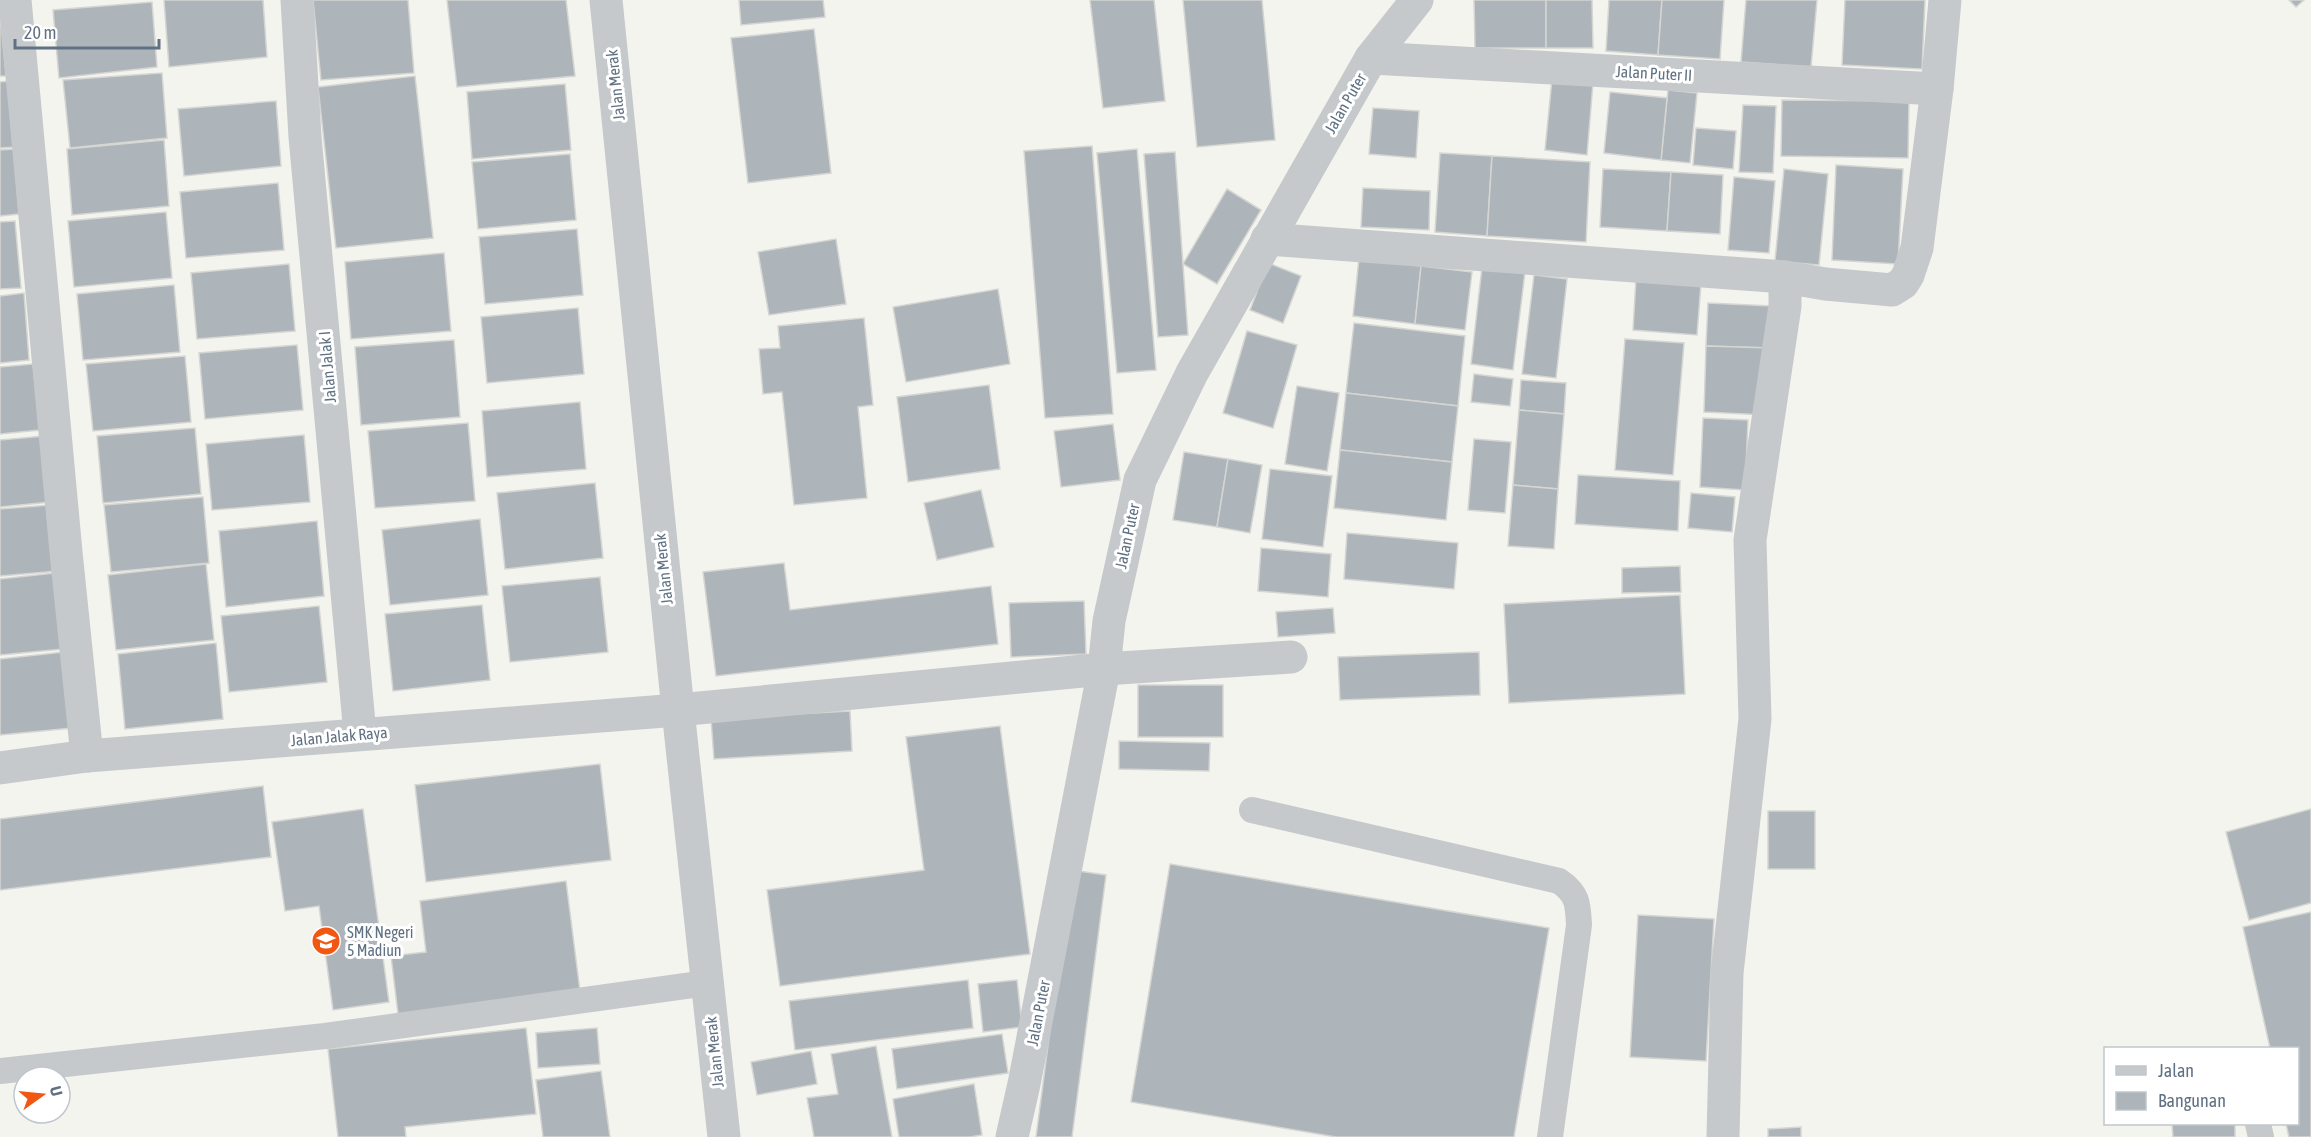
<svg xmlns="http://www.w3.org/2000/svg" width="2311" height="1137" viewBox="0 0 2311 1137" font-family="'Asap Condensed',sans-serif">
<style>
.building{fill:#adb4ba;stroke:#d5d5d2;stroke-width:1.5}
.lines{fill:none;stroke-linecap:round;stroke-linejoin:round}
.lane{stroke:#c6c9cc;stroke-width:26}
.street{stroke:#c6c9cc;stroke-width:33}
.labels{text-anchor:middle;dominant-baseline:central;stroke-width:6;stroke-linejoin:round;paint-order:stroke}
.street-label{font-size:16px;fill:#607183;stroke:#fff}
.poi-label{font-size:16px;fill:#607183;stroke:#fff;text-anchor:start}
</style>
<rect width="100%" height="100%" fill="#f4f4ef"/>
<g class="building">
<path d="M164 0H263L267 57 169 67Z"/>
<path d="M313 0H408L414 73 321 80Z"/>
<path d="M447 0H566L575 76 457 87Z"/>
<path d="M739 0H823L825 17 741 25Z"/>
<path d="M1090 0H1154L1165 101 1103 108Z"/>
<path d="M1183 0H1262L1275 140 1197 147Z"/>
<path d="M1474 0H1546V48H1475Z"/>
<path d="M1546 0H1592L1593 48H1546Z"/>
<path d="M1609 0H1662L1658 55 1606 51Z"/>
<path d="M1662 0H1724L1720 59 1658 55Z"/>
<path d="M1746 0H1817L1811 67 1741 62Z"/>
<path d="M1845 0H1925L1922 69 1842 65Z"/>
<path d="M2289 0H2304L2296 7Z"/>
<path d="M152 2 157 67 59 78 53 10Z"/>
<path d="M0 11 6 76H0Z"/>
<path d="M814 29 831 173 748 183 731 38Z"/>
<path d="M162 73 167 138 70 148 63 80Z"/>
<path d="M415 76 433 238 336 248 318 87Z"/>
<path d="M1552 79 1593 83 1587 155 1545 150Z"/>
<path d="M10 81 16 147 0 148V82Z"/>
<path d="M565 84 571 150 472 159 467 92Z"/>
<path d="M1668 90 1697 93 1690 163 1661 160Z"/>
<path d="M1610 92 1667 98 1661 160 1604 153Z"/>
<path d="M1782 100 1909 101 1908 158 1781 156Z"/>
<path d="M276 101 281 166 184 176 178 109Z"/>
<path d="M1743 105 1776 106 1773 173 1739 172Z"/>
<path d="M1373 108 1419 111 1416 158 1369 154Z"/>
<path d="M1696 128 1736 131 1733 169 1693 165Z"/>
<path d="M164 140 169 206 72 215 67 149Z"/>
<path d="M1092 146 1113 414 1045 418 1024 151Z"/>
<path d="M14 149 19 214 0 216V150Z"/>
<path d="M1137 149 1156 370 1117 373 1097 153Z"/>
<path d="M1175 152 1188 335 1158 337 1144 154Z"/>
<path d="M1440 153 1492 156 1487 236 1435 232Z"/>
<path d="M570 154 576 220 478 229 472 162Z"/>
<path d="M1492 156 1590 162 1586 242 1487 236Z"/>
<path d="M1836 165 1903 169 1898 264 1832 260Z"/>
<path d="M1603 169 1671 172 1667 231 1600 227Z"/>
<path d="M1784 169 1828 174 1819 265 1775 261Z"/>
<path d="M1671 172 1723 175 1720 234 1667 231Z"/>
<path d="M1734 177 1775 181 1769 253 1728 250Z"/>
<path d="M278 183 284 250 186 258 180 192Z"/>
<path d="M1363 188 1430 191 1429 230 1361 227Z"/>
<path d="M1227 189 1261 210 1217 284 1183 264Z"/>
<path d="M166 212 172 278 74 287 68 221Z"/>
<path d="M15 221 21 288 0 289V222Z"/>
<path d="M577 229 583 295 485 304 479 237Z"/>
<path d="M836 239 846 304 769 315 758 252Z"/>
<path d="M444 253 451 331 351 339 345 262Z"/>
<path d="M1359 258 1421 266 1415 324 1353 316Z"/>
<path d="M1268 263 1301 276 1283 323 1250 310Z"/>
<path d="M289 264 295 331 197 339 191 273Z"/>
<path d="M1421 266 1472 272 1465 330 1415 324Z"/>
<path d="M1482 267 1525 272 1513 370 1471 364Z"/>
<path d="M1534 275 1567 279 1556 378 1522 374Z"/>
<path d="M1636 278 1701 283 1697 335 1633 330Z"/>
<path d="M174 285 180 352 83 360 77 294Z"/>
<path d="M998 289 1010 364 906 382 893 307Z"/>
<path d="M24 293 29 360 0 363V296Z"/>
<path d="M1708 303 1771 306 1770 348 1706 346Z"/>
<path d="M578 308 584 374 487 383 481 317Z"/>
<path d="M864 318 873 405 858 407 867 498 794 505 782 392 763 394 759 349 780 348 778 326Z"/>
<path d="M1354 323 1465 336 1458 406 1346 393Z"/>
<path d="M1247 331 1297 345 1273 428 1223 413Z"/>
<path d="M1625 339 1684 343 1673 475 1615 470Z"/>
<path d="M454 340 460 417 361 425 355 347Z"/>
<path d="M297 345 303 410 205 419 199 353Z"/>
<path d="M1706 346 1770 348 1767 415 1704 412Z"/>
<path d="M185 356 191 422 93 431 86 364Z"/>
<path d="M33 364 40 430 0 434V367Z"/>
<path d="M1474 374 1513 379 1510 406 1471 402Z"/>
<path d="M1521 380 1566 383 1564 414 1519 410Z"/>
<path d="M989 385 1000 469 908 482 897 397Z"/>
<path d="M1297 386 1339 393 1327 471 1285 464Z"/>
<path d="M1346 393 1458 406 1452 462 1340 450Z"/>
<path d="M580 402 586 469 487 477 482 411Z"/>
<path d="M1519 410 1564 414 1558 489 1513 485Z"/>
<path d="M1703 418 1748 420 1745 490 1700 487Z"/>
<path d="M468 423 475 501 375 508 368 431Z"/>
<path d="M1113 424 1120 480 1061 487 1054 431Z"/>
<path d="M195 428 201 494 103 503 97 436Z"/>
<path d="M304 435 310 502 212 510 206 444Z"/>
<path d="M44 436 50 502 0 507V440Z"/>
<path d="M1474 439 1511 442 1505 513 1468 510Z"/>
<path d="M1340 450 1452 462 1446 520 1334 508Z"/>
<path d="M1184 452 1228 459 1217 527 1173 520Z"/>
<path d="M1228 459 1262 465 1250 533 1217 527Z"/>
<path d="M1270 469 1332 476 1323 547 1262 539Z"/>
<path d="M1578 475 1680 481 1678 531 1575 524Z"/>
<path d="M595 483 603 558 505 569 497 493Z"/>
<path d="M1513 485 1558 489 1554 549 1508 546Z"/>
<path d="M981 490 994 547 937 560 924 503Z"/>
<path d="M1691 493 1735 497 1732 532 1688 528Z"/>
<path d="M203 497 209 563 111 572 104 505Z"/>
<path d="M51 505 58 571 0 576V509Z"/>
<path d="M480 519 488 595 390 605 382 530Z"/>
<path d="M317 521 324 596 226 607 219 531Z"/>
<path d="M1347 533 1458 543 1454 589 1344 579Z"/>
<path d="M1261 548 1331 554 1328 597 1258 591Z"/>
<path d="M784 563 790 610 991 586 998 644 716 676 703 572Z"/>
<path d="M206 564 214 640 116 650 108 575Z"/>
<path d="M1680 566 1681 592 1622 593V568Z"/>
<path d="M55 573 63 649 0 655V579Z"/>
<path d="M600 577 608 652 510 662 502 586Z"/>
<path d="M1680 595 1685 694 1509 703 1504 604Z"/>
<path d="M1084 601 1086 654 1011 657 1009 603Z"/>
<path d="M482 605 490 680 393 691 385 614Z"/>
<path d="M319 606 327 682 229 692 221 616Z"/>
<path d="M1333 608 1335 633 1278 637 1276 612Z"/>
<path d="M216 643 223 719 125 729 118 654Z"/>
<path d="M64 652 72 728 0 735V659Z"/>
<path d="M1479 652 1480 695 1340 700 1338 657Z"/>
<rect x="1138" y="685" width="85" height="52"/>
<path d="M850 711 852 751 714 759 711 719Z"/>
<path d="M1000 726 1030 954 780 986 767 890 924 870 906 737Z"/>
<path d="M1119 741 1210 743 1209 771 1119 769Z"/>
<path d="M600 764 611 860 426 882 415 785Z"/>
<path d="M263 786 271 857 0 890V819Z"/>
<path d="M363 809 389 1002 333 1010 319 906 285 911 272 822Z"/>
<path d="M2311 809V903L2249 920 2226 832Z"/>
<rect x="1768" y="811" width="47" height="58"/>
<path d="M1170 864 1549 928 1514 1137H1336L1131 1102Z"/>
<path d="M1071 870 1106 875 1072 1137H1036Z"/>
<path d="M566 881 580 991 398 1014 391 956 426 952 420 901Z"/>
<path d="M2311 912V1137H2289L2286 1124H2298V1048H2270L2243 927Z"/>
<path d="M1638 915 1714 919 1706 1061 1630 1057Z"/>
<path d="M968 980 973 1028 795 1050 789 1001Z"/>
<path d="M1017 980 1022 1027 983 1032 978 984Z"/>
<path d="M526 1028 536 1114 405 1127 406 1137H338L328 1049Z"/>
<path d="M597 1028 600 1064 538 1068 536 1033Z"/>
<path d="M1002 1034 1008 1073 897 1089 892 1049Z"/>
<path d="M876 1046 892 1137H814L807 1098 838 1094 831 1054Z"/>
<path d="M811 1051 817 1084 757 1095 751 1062Z"/>
<path d="M601 1071 610 1137H543L536 1080Z"/>
<path d="M974 1084 982 1135 970 1137H899L893 1099Z"/>
<path d="M2172 1124H2235V1137H2173Z"/>
<path d="M1801 1127V1137H1768V1129Z"/>
</g>
<g class="lines">
<g class="lane">
<path d="M1252 810 1559 881C1578 894 1578 904 1579 925L1550 1137"/>
<path d="M0 1071 325 1036 707 983"/>
<path d="M2258 1124 2261 1137"/>
</g>
<g class="street">
<path d="M15 0 66 552 87 756"/>
<path d="M297 0 305 137 360 734"/>
<path d="M606 0 678 710 724 1137"/>
<path d="M1371 58 1937 89"/>
<path d="M1267 239 1785 277"/>
<path d="M0 768 87 756 678 710 1104 669 1291 657"/>
<path d="M1012 1137 1024 1084 1104 669 1109 621 1140 480 1192 373 1371 58 1417 0"/>
<path d="M1723 1137 1727 973 1755 719 1750 540 1785 306V277L1825 284 1892 290 1903 283 1908 275 1917 248 1937 89 1945 0"/>
</g>
</g>
<defs>
<g id="school-disc" transform="scale(1.5)"><circle r="9.5" fill="#f15713" stroke="#fff"/><path d="M0-5L7-2L0 1L-7-2ZM-4 1L0 2.5L4 1V4Q0 6-4 4Z" fill="#fff"/></g>
</defs>
<g fill-rule="evenodd">
<use href="#school-disc" x="326" y="941"/>
</g>
<g class="labels">
<g class="street-label">
<text transform="translate(1654 73) rotate(3)">Jalan Puter II</text>
<text transform="translate(615 85) rotate(-96)">Jalan Merak</text>
<text transform="translate(1345 103) rotate(-60)">Jalan Puter</text>
<text transform="translate(327 367) rotate(-95)">Jalan Jalak I</text>
<text transform="translate(1127 536) rotate(-78)">Jalan Puter</text>
<text transform="translate(663 569) rotate(-96)">Jalan Merak</text>
<text transform="translate(339 736) rotate(-5)">Jalan Jalak Raya</text>
<text transform="translate(1038 1013) rotate(-79)">Jalan Puter</text>
<text transform="translate(714 1052) rotate(-96)">Jalan Merak</text>
</g>
<g class="poi-label">
<text x="347" y="932">SMK Negeri<tspan x="347" dy="18">5 Madiun</tspan></text>
</g>
</g>
<rect x="2104" y="1047" width="195" height="78" fill="#ffffff" stroke="#bfc6cd" stroke-width="1.5"/>
<rect x="2116" y="1066" width="30" height="9" fill="#c6c9cc" stroke="#bfc6cd" stroke-width="1.5"/>
<text x="2158" y="1077" font-size="18" fill="#607183">Jalan</text>
<rect x="2116" y="1092" width="30" height="18" fill="#adb4ba" stroke="#bfc6cd" stroke-width="1.5"/>
<text x="2158" y="1107" font-size="18" fill="#607183">Bangunan</text>
<g transform="translate(42 1095) rotate(75)"><circle r="28" fill="#ffffff" stroke="#bfc6cd" stroke-width="1.5"/>
<path d="M0-4.5L10 22L0 15L-10 22Z" fill="#f15713"/>
<text y="-9" font-size="16" font-weight="bold" text-anchor="middle" fill="#607183">U</text>
</g>
<path d="M15 39v9h144v-9" fill="none" stroke="#607183" stroke-width="3"/>
<text x="24" y="39" font-size="18" fill="#607183" stroke="#ffffff" stroke-width="4.5" paint-order="stroke">20 m</text>
</svg>
